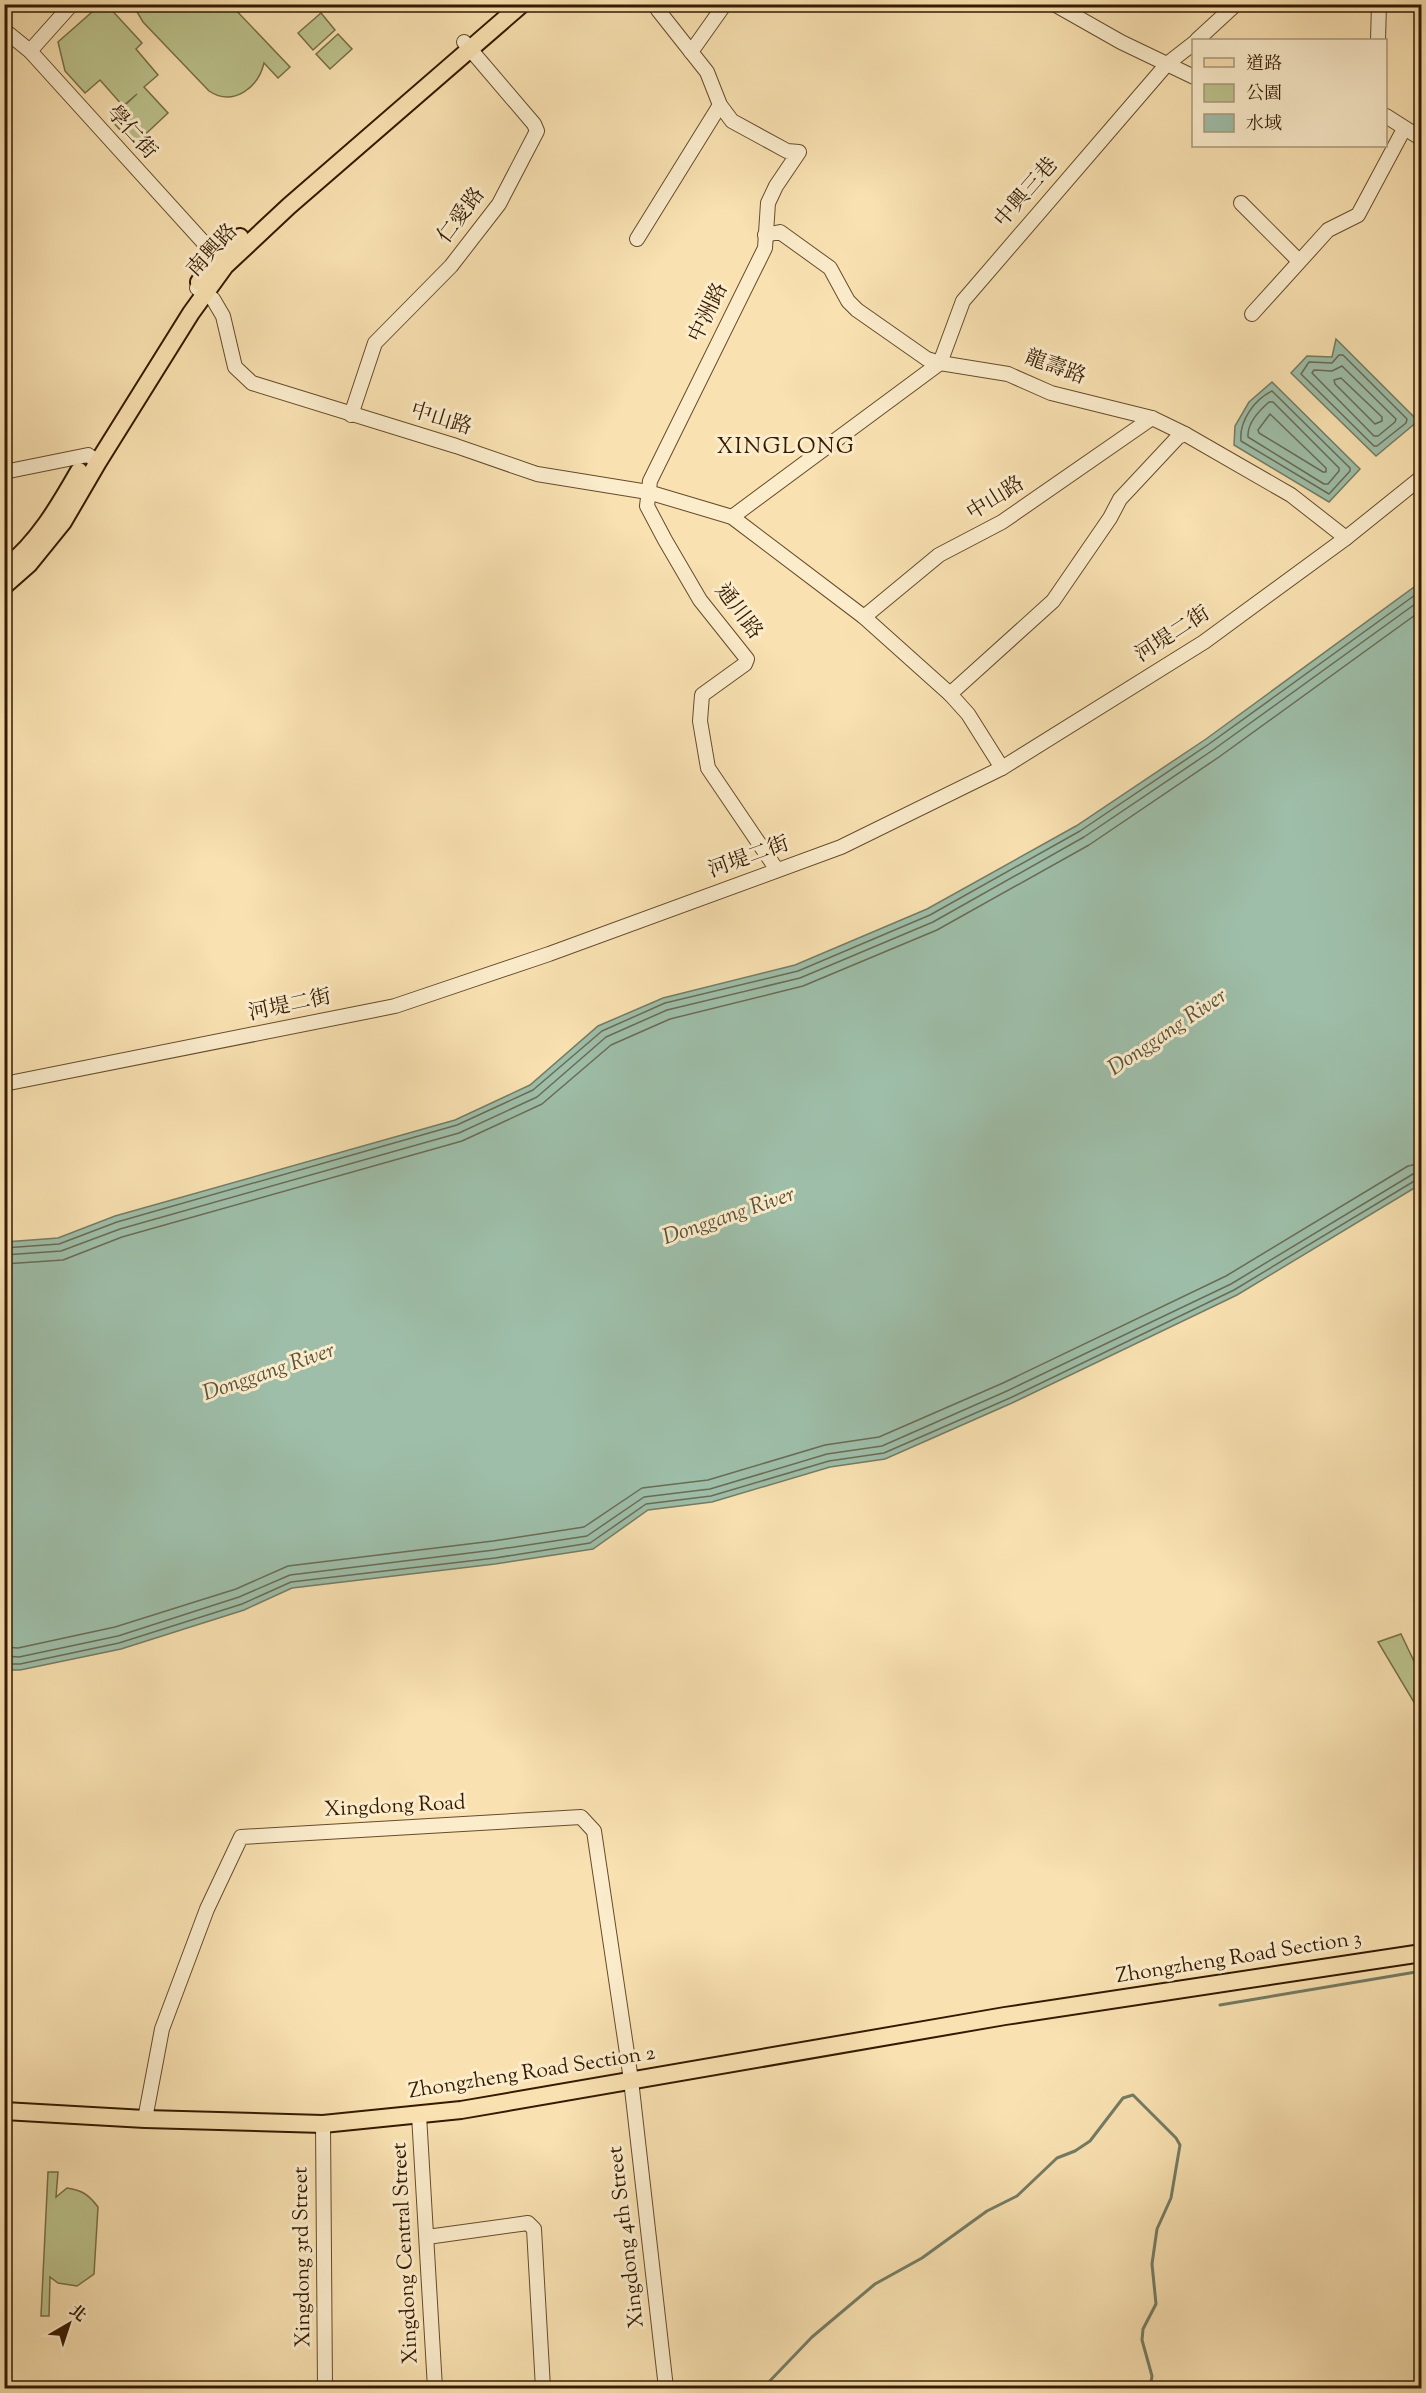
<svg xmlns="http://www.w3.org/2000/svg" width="1426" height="2393" viewBox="0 0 1426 2393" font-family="'Sorts Mill Goudy','Noto Serif TC',serif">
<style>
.green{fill:#bcc38d;stroke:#786e46;stroke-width:1.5}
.water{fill:#9ebea9;stroke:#747c65;stroke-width:1.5}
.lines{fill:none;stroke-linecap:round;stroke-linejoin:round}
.shore{stroke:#696c54;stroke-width:1.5}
.stream{stroke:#747c65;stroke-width:3}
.minor-casing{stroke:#654c2c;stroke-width:16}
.major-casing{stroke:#341a00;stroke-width:20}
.minor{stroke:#fbeccc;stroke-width:14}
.major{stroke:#f9e1b1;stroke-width:16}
.labels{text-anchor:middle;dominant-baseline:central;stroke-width:6;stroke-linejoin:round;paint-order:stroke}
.street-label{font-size:21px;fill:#341a00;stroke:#fbeccc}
.neighbourhood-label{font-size:22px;letter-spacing:1.5px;fill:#341a00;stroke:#fbeccc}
.water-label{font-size:22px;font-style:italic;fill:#59533b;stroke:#fbeccc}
</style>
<rect width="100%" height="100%" fill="#f9e1b1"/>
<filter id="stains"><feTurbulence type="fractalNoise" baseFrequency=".00333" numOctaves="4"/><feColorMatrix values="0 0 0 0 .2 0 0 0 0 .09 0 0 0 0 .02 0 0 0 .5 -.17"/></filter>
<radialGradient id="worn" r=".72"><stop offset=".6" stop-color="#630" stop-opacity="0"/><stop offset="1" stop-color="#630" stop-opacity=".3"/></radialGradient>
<g class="green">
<path d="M100 5H107L142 43 136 49 158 75 144 87 168 113 134 145 110 119 137 94 123 106 100 80 85 93 65 71 58 42Z"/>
<path d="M133 5H231L290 67 278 78 264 63C258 88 233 107 209 91L143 22Z"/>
<path d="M321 13 335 30 313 50 298 33Z"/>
<path d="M338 34 352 49 330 69 316 54Z"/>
<path d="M1401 1634 1421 1676V1714L1378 1642Z"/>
<path d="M48 2172H58L56 2197 67 2188C82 2190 89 2195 98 2207L94 2274 77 2286 58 2283 50 2277 49 2316H41Z"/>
</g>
<g class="water">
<path d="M1336 339 1418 421 1376 456 1291 373 1307 356 1332 357Z"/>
<path d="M1272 382 1360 469 1329 502 1234 445 1235 426 1249 402Z"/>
<path d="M1421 582V1184L1237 1295 1012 1403 885 1459 830 1467 712 1502 648 1510 593 1549 495 1564 292 1588 244 1610 121 1649 20 1670H5V1242L58 1238 115 1216 455 1120 530 1085 598 1026 663 998 795 965 927 909 1076 826 1206 739Z"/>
</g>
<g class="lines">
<g class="shore">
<path d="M1339 355H1343L1407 419 1406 423 1377 446H1374L1301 374 1309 362 1332 363Z"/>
<path d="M1342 366 1396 419 1395 422 1378 436H1374L1312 373 1314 370 1332 371Z"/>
<path d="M1341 378 1382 417V421L1375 424 1335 384 1334 380Z"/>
<path d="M1272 391 1350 468V471L1329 494 1241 441C1239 421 1254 400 1272 391Z"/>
<path d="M1269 402H1273L1339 468V471L1328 484H1324L1248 437C1247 423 1259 411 1269 402Z"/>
<path d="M1270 414 1326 468V472H1323L1259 433 1258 430Z"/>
<path d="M4 1248 59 1244 117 1222 457 1125 533 1090 602 1031 665 1003 798 971 930 915 1080 831 1209 744 1422 590"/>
<path d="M4 1255 61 1251 120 1229 459 1133 537 1097 606 1037 667 1010 800 978 933 922 1084 837 1213 750 1422 599"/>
<path d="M4 1264 63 1260 122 1237 462 1141 542 1104 611 1045 670 1019 803 986 937 930 1089 845 1219 757 1422 610"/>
<path d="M4 1647 18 1648 115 1627 236 1589 288 1566 493 1541 584 1527 642 1488 708 1480 825 1445 879 1437 1003 1383 1226 1276 1408 1166 1422 1163"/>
<path d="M4 1656 19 1657 118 1636 239 1597 290 1575 494 1550 587 1536 644 1497 710 1489 827 1454 882 1446 1007 1391 1231 1284 1413 1174 1422 1172"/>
<path d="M4 1664H20L119 1643 242 1604 291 1582 495 1558 590 1543 646 1504 711 1496 829 1461 884 1453 1010 1398 1234 1290 1416 1180 1422 1179"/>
</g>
<g class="stream">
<path d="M1220 2005 1422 1971"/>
<path d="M763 2388 812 2337 875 2284 922 2258 987 2211 1017 2196 1057 2158 1075 2151 1090 2141 1123 2098 1133 2095 1176 2138 1180 2145 1171 2198 1157 2229 1152 2264 1156 2304 1143 2329 1142 2340 1152 2376 1150 2388"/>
</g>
<g class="minor-casing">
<g id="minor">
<path d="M656 4 658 10 707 72 720 105 732 121 787 151 799 152 776 186 768 203 765 248 650 481 647 506 665 540 700 600 747 659 745 664 702 695 700 721 708 768 777 870"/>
<path d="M1054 4 1121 42 1194 77"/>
<path d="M4 30 30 51 224 265"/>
<path d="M1197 40 1236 4"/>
<path d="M1378 40 1379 4"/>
<path d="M30 51 72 4"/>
<path d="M691 52 725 4"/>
<path d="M1386 116 1422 139"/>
<path d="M1241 203 1299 261"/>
<path d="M765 235 780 232 830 268 848 301 857 310 927 359 940 363 1008 374 1051 393 1152 418 1185 434 1291 495 1346 538"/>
<path d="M637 239 720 105"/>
<path d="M197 288 213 299 223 316 235 367 252 383 456 446 537 474 648 492 732 517 864 617 950 694"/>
<path d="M1252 314 1328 230 1358 215 1404 129"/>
<path d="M351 415 375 343 451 266 499 204 537 131 534 124 464 42"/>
<path d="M4 472 88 455 98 462"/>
<path d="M732 517 940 363 963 301 1167 64 1194 43"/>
<path d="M864 617 939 555 1002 522 1152 418"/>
<path d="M1002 768 968 714 950 694 1053 601 1110 518 1120 499 1178 437 1185 434"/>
<path d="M4 1084 395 1006 549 954 841 847 1002 768 1204 642 1346 538 1422 477"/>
<path d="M419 2115 435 2388"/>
<path d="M145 2119 162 2029 207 1909 241 1837 581 1817 594 1831 631 2080 666 2388"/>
<path d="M323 2124 325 2388"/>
<path d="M427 2237 528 2223 534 2229 543 2388"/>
</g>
</g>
<g class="major-casing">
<g id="major">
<path d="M199 282 216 258 240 237"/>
<path d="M4 569C37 544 59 506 79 471"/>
<path d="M4 586 29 564 63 522 98 462 191 313 225 266 289 206 522 4"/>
<path d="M4 2111 145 2119 323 2124 461 2110 1005 2016 1422 1953"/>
</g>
</g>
<use href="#minor" class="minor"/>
<use href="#major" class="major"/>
</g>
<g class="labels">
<g class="street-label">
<text transform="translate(131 133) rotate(48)">學仁街</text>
<text transform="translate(1027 193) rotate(-49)">中興三巷</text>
<text transform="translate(462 216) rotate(-53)">仁愛路</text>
<text transform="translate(213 251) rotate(-47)">南興路</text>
<text transform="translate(709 313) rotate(-64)">中洲路</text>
<text transform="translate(1055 368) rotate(20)">龍壽路</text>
<text transform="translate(441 420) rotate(17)">中山路</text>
<text transform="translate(996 499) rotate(-32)">中山路</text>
<text transform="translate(738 612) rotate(53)">通川路</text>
<text transform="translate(1173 635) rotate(-33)">河堤二街</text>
<text transform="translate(749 858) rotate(-20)">河堤二街</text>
<text transform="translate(290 1006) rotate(-12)">河堤二街</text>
<text transform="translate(395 1807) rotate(-3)">Xingdong Road</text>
<text transform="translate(1239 1958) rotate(-9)">Zhongzheng Road Section 3</text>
<text transform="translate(532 2073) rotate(-9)">Zhongzheng Road Section 2</text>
<text transform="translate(627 2237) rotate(-97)">Xingdong 4th Street</text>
<text transform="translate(406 2253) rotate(-93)">Xingdong Central Street</text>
<text transform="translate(303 2257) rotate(-91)">Xingdong 3rd Street</text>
</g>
<g class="neighbourhood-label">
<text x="786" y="448">XINGLONG</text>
</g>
<g class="water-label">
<text transform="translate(1168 1033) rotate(-34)">Donggang River</text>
<text transform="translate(729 1217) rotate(-19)">Donggang River</text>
<text transform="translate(269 1373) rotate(-19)">Donggang River</text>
</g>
</g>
<rect width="1426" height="2393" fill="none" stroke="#f9e1b1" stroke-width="24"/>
<rect x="6" y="6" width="1414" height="2381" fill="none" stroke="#341a00" stroke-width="3"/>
<rect x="12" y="12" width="1402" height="2369" fill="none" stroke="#341a00" stroke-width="1.5"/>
<rect x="1192" y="39" width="195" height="108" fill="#fbeccc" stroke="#ab987a" stroke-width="1.5"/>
<rect x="1204" y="58" width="30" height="9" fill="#f9e1b1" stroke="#ab987a" stroke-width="1.5"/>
<text x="1246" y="69" font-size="18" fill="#341a00">道路</text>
<rect x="1204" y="84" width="30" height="18" fill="#bcc38d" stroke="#ab987a" stroke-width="1.5"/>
<text x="1246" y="99" font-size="18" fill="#341a00">公園</text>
<rect x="1204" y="114" width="30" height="18" fill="#9ebea9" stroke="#ab987a" stroke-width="1.5"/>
<text x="1246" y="129" font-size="18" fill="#341a00">水域</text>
<g transform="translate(69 2324) rotate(39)" stroke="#fbeccc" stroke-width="4.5" paint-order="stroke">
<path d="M0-4.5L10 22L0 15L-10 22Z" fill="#341a00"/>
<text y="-9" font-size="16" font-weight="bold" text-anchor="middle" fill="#341a00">北</text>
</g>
<rect width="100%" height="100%" filter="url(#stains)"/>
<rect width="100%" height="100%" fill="url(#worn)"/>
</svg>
